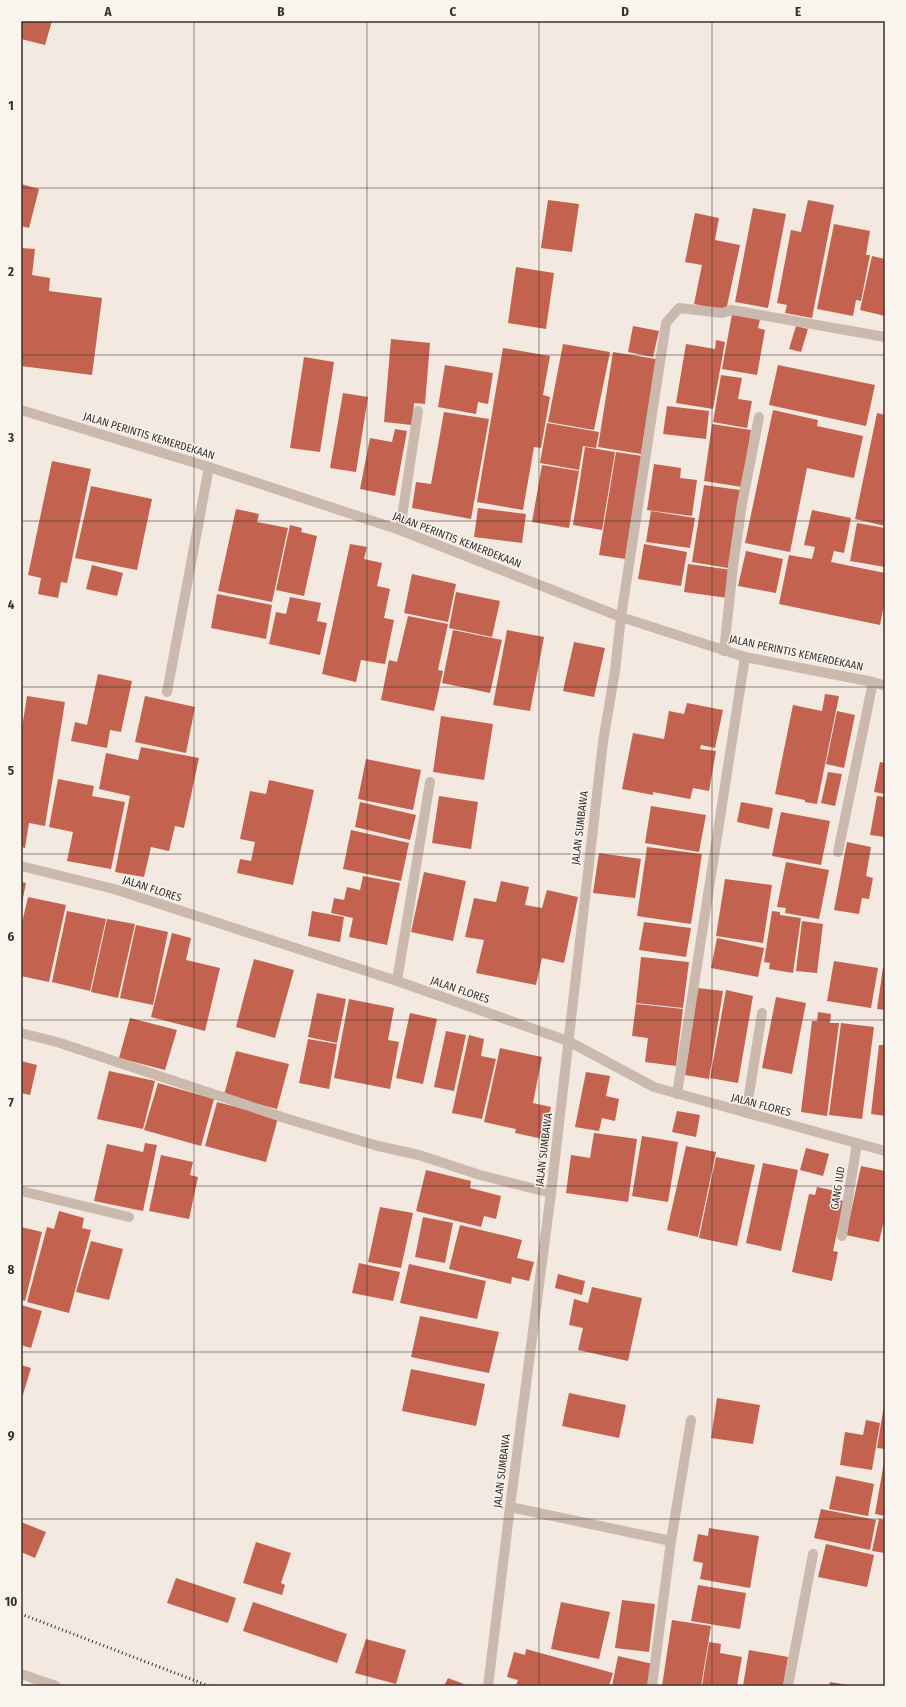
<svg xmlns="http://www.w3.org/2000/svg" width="906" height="1707" viewBox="0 0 906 1707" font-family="'Fira Sans Condensed',sans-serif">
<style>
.building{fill:#c3634f}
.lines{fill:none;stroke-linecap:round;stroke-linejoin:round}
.minor{stroke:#cbb9ad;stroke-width:10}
.tertiary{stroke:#cbb9ad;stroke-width:10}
.rail{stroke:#3a2f2b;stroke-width:3;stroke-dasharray:1 3;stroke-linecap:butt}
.grid{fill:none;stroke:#3a2f2b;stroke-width:1;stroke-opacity:0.55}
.labels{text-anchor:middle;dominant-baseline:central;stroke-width:3;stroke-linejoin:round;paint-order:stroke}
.street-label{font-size:11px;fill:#3a2f2b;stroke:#faf4ee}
.neatline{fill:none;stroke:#3a2f2b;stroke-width:1.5}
.grid-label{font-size:13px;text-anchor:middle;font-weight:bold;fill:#3a2f2b}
</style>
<rect width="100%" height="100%" fill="#f3e9e1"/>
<g class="building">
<path d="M21 21H52L45 45 21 39Z"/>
<path d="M21 184 39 189 29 228 21 226Z"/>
<path d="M548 200 579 204 572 252 541 248Z"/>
<path d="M808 200 834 205 812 318 785 313 787 305 777 303 791 230 801 232Z"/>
<path d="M753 208 786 214 768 308 735 302Z"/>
<path d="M695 213 719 218 715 240 740 245 726 311 694 304 702 265 685 262Z"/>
<path d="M834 224 870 231 866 255H870L861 301 856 300 853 316 817 309Z"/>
<path d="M21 248 35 249 32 275 50 278 49 291 102 298 92 375 21 366Z"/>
<path d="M872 256 885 259V316L860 310Z"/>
<path d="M516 267 554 273 546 329 508 323Z"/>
<path d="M732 314 760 319 758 328 765 330 757 375 722 369Z"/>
<path d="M633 326 659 331 653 357 628 352Z"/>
<path d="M796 326 808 329 801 352 789 349Z"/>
<path d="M391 339 430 343 425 404 414 403 412 425 384 422Z"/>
<path d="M716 340 725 342 713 409 676 403 686 344 715 349Z"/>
<path d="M563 344 610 352 594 430 548 422Z"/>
<path d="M503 348 550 356 543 395 550 397 541 448 534 447 523 510 477 502Z"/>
<path d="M613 352 656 359 641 454 598 447Z"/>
<path d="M304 357 334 362 320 452 290 448Z"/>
<path d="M445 365 493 373 488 404 478 402 476 414 438 407Z"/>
<path d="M778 365 875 385 866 426 769 405Z"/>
<path d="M721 375 742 378 738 399 752 401 747 428 713 422Z"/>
<path d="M343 393 368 397 356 472 330 468Z"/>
<path d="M667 406 709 411 706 439 663 434Z"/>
<path d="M773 410 818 420 817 426 863 436 854 478 807 468 790 552 745 543Z"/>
<path d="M444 412 489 419 471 519 412 508 416 482 431 484Z"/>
<path d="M877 413 885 415V526L855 519Z"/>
<path d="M547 423 599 432 596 448 583 446 579 470 540 463Z"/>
<path d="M712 424 751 430 742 487 704 481Z"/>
<path d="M395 429 407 431 395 496 360 489 370 438 392 442Z"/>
<path d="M585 447 615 452 602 530 573 525Z"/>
<path d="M616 452 642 456 625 559 599 555Z"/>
<path d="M52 461 91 469 67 583 61 582 58 598 38 594 41 578 28 575Z"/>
<path d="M654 464 681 468 680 478 697 480 692 516 647 510Z"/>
<path d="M542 465 579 471 569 528 532 522Z"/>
<path d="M704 485 740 490 728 568 692 562Z"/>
<path d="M91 486 152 499 137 570 75 558Z"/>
<path d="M478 508 526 514 522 543 474 537Z"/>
<path d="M236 509 259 514 257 522 288 528 272 602 218 591Z"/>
<path d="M812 510 851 518 844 553 834 551 831 562 885 573V600L880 625 779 604 789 555 812 559 815 547 804 545Z"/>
<path d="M651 511 695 518 690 548 646 542Z"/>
<path d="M857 523 885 528V567L850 561Z"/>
<path d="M290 525 302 528 301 532 317 536 304 596 276 590Z"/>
<path d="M350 544 367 547 364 559 382 563 377 586 390 589 384 618 394 620 385 664 361 660 356 682 322 674Z"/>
<path d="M644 544 687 552 681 586 638 579Z"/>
<path d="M746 551 783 559 776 593 738 586Z"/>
<path d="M688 564 732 570 728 598 684 592Z"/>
<path d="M92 565 123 573 117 596 86 589Z"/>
<path d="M412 574 456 584 448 622 404 613Z"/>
<path d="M456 592 500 601 492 637 449 628Z"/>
<path d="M217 594 272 605 266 639 211 628Z"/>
<path d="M290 597 321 603 317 621 327 623 320 655 269 644 276 612 286 614Z"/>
<path d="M408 616 448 624 438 670 443 671 434 711 381 700 389 660 397 662Z"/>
<path d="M453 630 502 640 490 693 442 683Z"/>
<path d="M507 630 544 637 530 711 493 705Z"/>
<path d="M574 642 605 648 594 697 563 691Z"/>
<path d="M98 674 132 681 121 732 110 730 107 748 71 741 75 722 87 725Z"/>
<path d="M825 694 839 696 817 804 805 802V800L775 794 793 705 822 711Z"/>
<path d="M27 696 65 702 45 826 29 823 25 848 21 847V734Z"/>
<path d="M145 696 195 707 186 753 135 742Z"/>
<path d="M687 703 723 710 715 748 701 745 700 749 716 751 709 791 693 788 690 799 653 792V795L622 789 633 733 664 739 669 711 684 714Z"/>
<path d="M837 711 855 715 844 768 826 764Z"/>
<path d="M441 716 493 724 484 780 433 772Z"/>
<path d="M141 747 199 758 184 828 175 826 169 851 151 847 144 877 115 872 130 796 99 789 106 753 138 760Z"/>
<path d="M366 759 421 770 413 810 358 799Z"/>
<path d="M880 762 885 763V794L874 792Z"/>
<path d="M828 772 842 774 835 806 821 803Z"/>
<path d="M58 779 94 786 92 796 125 802 111 869 67 861 73 832 49 827Z"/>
<path d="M269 780 314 790 293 885 237 873 240 859 251 861 255 842 240 839 250 791 266 794Z"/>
<path d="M439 796 478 802 471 849 432 843Z"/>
<path d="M877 796 885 797V837L870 835Z"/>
<path d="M360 802 416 815 410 840 355 827Z"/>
<path d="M741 802 773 808 769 829 737 822Z"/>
<path d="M651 806 706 815 699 852 645 843Z"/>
<path d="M781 812 830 821 821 865 772 856Z"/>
<path d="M351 830 409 843 401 881 343 869Z"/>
<path d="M847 842 871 847 866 876 873 878 869 899 862 898 859 914 834 910Z"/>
<path d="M647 847 702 854 691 924 637 916Z"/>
<path d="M599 853 641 859 635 898 593 893Z"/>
<path d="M786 862 829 870 819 919 785 913 786 908 777 907Z"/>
<path d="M424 872 466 881 453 941 411 932Z"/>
<path d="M363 876 400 883 387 945 349 937 353 918 331 913 334 898 344 900 347 887 360 890Z"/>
<path d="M725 879 772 885 763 943 716 936Z"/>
<path d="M501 881 529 887 525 905 542 908 547 890 578 897 564 963 542 958 536 985 476 973 484 940 465 937 474 898 496 902Z"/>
<path d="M21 882 26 883 22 903H21Z"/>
<path d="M28 897 66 905 49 982 21 976V927Z"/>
<path d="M67 911 106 919 90 991 52 982Z"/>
<path d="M312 911 344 917 340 942 308 936Z"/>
<path d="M772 911 780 912V915L801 918 793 973 769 969 770 963 764 962Z"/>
<path d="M107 919 135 924 118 998 91 992Z"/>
<path d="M802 921 823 924 817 973 796 971Z"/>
<path d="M644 922 691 928 686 957 639 950Z"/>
<path d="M136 925 168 932 153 1005 120 998Z"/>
<path d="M172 933 191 938 186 960 220 968 205 1031 151 1017Z"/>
<path d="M717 938 764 948 758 977 711 968Z"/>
<path d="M641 957 689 962 683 1008 636 1003Z"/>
<path d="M254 959 294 970 275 1038 236 1027Z"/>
<path d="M834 961 878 968 871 1008 827 1001Z"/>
<path d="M883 968 885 969V1010L877 1009Z"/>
<path d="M698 988 723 991 709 1079 685 1075Z"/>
<path d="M726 990 753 996 738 1083 710 1078Z"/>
<path d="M317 993 346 999 337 1043 308 1037Z"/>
<path d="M776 997 806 1003 792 1074 762 1068Z"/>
<path d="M349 999 394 1008 388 1040 399 1042 390 1089 334 1078Z"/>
<path d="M636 1004 683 1009 676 1066 645 1062 648 1038 632 1036Z"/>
<path d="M818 1012 831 1014 830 1023H839L827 1116 801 1112 812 1021H817Z"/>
<path d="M410 1013 437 1019 423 1084 396 1078Z"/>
<path d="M130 1018 177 1030 165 1070 119 1058Z"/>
<path d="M841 1023 874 1027 862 1119 829 1115Z"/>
<path d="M446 1031 466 1035 454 1091 434 1087Z"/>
<path d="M469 1035 484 1039 481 1056 496 1059 482 1119 452 1113Z"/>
<path d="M308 1039 337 1044 329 1089 299 1083Z"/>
<path d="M879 1045H885V1116L871 1114Z"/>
<path d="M500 1048 542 1057 533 1103 551 1107 543 1139 515 1133 516 1129 484 1122Z"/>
<path d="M236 1051 289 1064 277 1109 224 1095Z"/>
<path d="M21 1061 37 1065 30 1095 21 1093Z"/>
<path d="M109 1071 155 1081 143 1129 97 1119Z"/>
<path d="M586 1072 610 1076 606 1096 619 1099 615 1121 602 1118 599 1131 575 1127Z"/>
<path d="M158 1083 214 1099 201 1146 144 1130Z"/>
<path d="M217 1102 278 1118 266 1162 205 1146Z"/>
<path d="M677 1111 700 1115 696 1137 672 1132Z"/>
<path d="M594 1133 637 1139 628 1202 566 1193 571 1155 590 1158Z"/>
<path d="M642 1136 678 1142 668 1202 632 1196Z"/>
<path d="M145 1143 157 1145 143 1211 94 1201 107 1144 143 1152Z"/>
<path d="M686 1146 716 1152 698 1237 667 1230Z"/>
<path d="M806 1148 829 1154 823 1176 800 1170Z"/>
<path d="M161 1155 193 1162 190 1175 198 1177 189 1219 149 1211Z"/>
<path d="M716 1157 755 1165 737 1246 699 1238Z"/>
<path d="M763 1163 798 1170 781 1251 746 1243Z"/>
<path d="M861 1166 885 1171V1216L879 1242 846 1235Z"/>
<path d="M426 1170 471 1181 470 1188 501 1196 496 1219 484 1216 481 1227 416 1211Z"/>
<path d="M817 1187 836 1191 834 1199 844 1201 833 1251 838 1252 832 1281 792 1272 809 1194 815 1195Z"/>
<path d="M380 1207 413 1213 401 1268 368 1262Z"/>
<path d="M59 1211 84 1218 82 1228 91 1230 69 1313 27 1302 47 1227 54 1229Z"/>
<path d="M423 1217 453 1223 445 1263 415 1257Z"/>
<path d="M460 1225 522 1240 517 1258 534 1262 529 1281 512 1277 511 1284 449 1269Z"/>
<path d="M21 1227 42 1232 25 1301 21 1300Z"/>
<path d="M91 1241 123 1249 109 1300 76 1292Z"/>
<path d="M359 1263 400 1272 393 1301 352 1293Z"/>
<path d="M409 1264 486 1281 477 1319 400 1303Z"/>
<path d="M558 1274 585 1281 582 1295 555 1288Z"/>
<path d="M592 1287 642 1298 628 1361 578 1350 583 1328 569 1325 574 1299 588 1303Z"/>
<path d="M21 1305 42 1311 31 1348 21 1345Z"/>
<path d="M420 1316 499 1332 489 1373 411 1357Z"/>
<path d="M21 1365 31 1368 21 1401Z"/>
<path d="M411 1369 485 1384 476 1426 402 1411Z"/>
<path d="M569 1393 626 1405 619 1438 562 1426Z"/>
<path d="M717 1398 760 1405 753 1444 711 1438Z"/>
<path d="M884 1405H885V1449L877 1448Z"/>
<path d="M866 1420 880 1423 872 1470 840 1465 845 1432 863 1435Z"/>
<path d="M884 1462H885V1516L875 1514Z"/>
<path d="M836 1476 874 1484 868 1516 829 1509Z"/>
<path d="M821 1509 876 1520 870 1550 814 1538Z"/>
<path d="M879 1519 885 1520V1553L872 1551Z"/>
<path d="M21 1522 46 1532 35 1558 21 1552Z"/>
<path d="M709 1528 759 1536 750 1588 700 1579 703 1563 693 1561 698 1534 708 1536Z"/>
<path d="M256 1542 291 1553 281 1583 285 1585 282 1595 243 1583Z"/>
<path d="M826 1544 874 1555 867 1587 818 1577Z"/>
<path d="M176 1578 236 1598 228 1623 167 1603Z"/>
<path d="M698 1585 746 1593 740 1629 691 1621Z"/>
<path d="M622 1600 655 1604 649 1652 615 1648Z"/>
<path d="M253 1602 347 1634 337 1663 243 1631Z"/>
<path d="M561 1602 610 1612 599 1659 551 1649Z"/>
<path d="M672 1620 711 1626 701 1686H662Z"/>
<path d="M366 1639 406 1650 396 1684 355 1673Z"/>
<path d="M709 1642 721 1644 720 1653 742 1657 737 1686H702Z"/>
<path d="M526 1649 613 1673 609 1686H516L518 1680 507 1677 514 1652 525 1655Z"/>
<path d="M749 1650 788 1657 783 1686H743Z"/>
<path d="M618 1656 653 1664 649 1686H612Z"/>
<path d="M448 1678 469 1686H444Z"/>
<path d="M830 1682 849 1685V1686H829Z"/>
</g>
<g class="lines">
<g class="minor">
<path d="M400 530 418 411"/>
<path d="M724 651 733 566 742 504 759 417"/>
<path d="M167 692 209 467"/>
<path d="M838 852 873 682"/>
<path d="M21 866 114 889 397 981 568 1041 654 1087 885 1151"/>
<path d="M397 981 430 782"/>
<path d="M21 1033 57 1042 291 1120 378 1146 419 1155 480 1175 551 1193"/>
<path d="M677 1094 745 657"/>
<path d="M746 1113 762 1013"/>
<path d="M21 1191 129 1217"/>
<path d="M842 1236 857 1143"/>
<path d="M510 1507 671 1541"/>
<path d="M21 1674 56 1686"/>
<path d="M488 1686 510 1507 551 1193 603 742 615 671 621 617 666 323 679 308 722 313 732 310 885 337"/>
<path d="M652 1686 671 1541 691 1420"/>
<path d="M788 1686 813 1554"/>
</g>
<path class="tertiary" d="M21 410 209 467 400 530 621 617 745 657 873 682 885 686"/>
<path class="rail" d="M21 1614 209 1686"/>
</g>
<path class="grid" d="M194 21V1686M367 21V1686M539 21V1686M712 21V1686M21 188H885M21 355H885M21 521H885M21 687H885M21 854H885M21 1020H885M21 1186H885M21 1352H885M21 1519H885"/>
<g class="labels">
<g class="street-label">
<text transform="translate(149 436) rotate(17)">JALAN PERINTIS KEMERDEKAAN</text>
<text transform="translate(457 540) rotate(21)">JALAN PERINTIS KEMERDEKAAN</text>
<text transform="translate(796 653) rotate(12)">JALAN PERINTIS KEMERDEKAAN</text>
<text transform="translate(580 828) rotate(-83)">JALAN SUMBAWA</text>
<text transform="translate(152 889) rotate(18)">JALAN FLORES</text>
<text transform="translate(460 990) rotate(19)">JALAN FLORES</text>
<text transform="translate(761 1105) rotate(15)">JALAN FLORES</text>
<text transform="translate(544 1150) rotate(-83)">JALAN SUMBAWA</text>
<text transform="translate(838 1188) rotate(-81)">GANG IUD</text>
<text transform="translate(502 1471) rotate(-83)">JALAN SUMBAWA</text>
</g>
</g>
<rect width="906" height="1707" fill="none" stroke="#faf4ee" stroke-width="44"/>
<rect x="22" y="22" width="862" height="1663" class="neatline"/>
<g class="grid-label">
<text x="108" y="16">A</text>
<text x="281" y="16">B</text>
<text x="453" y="16">C</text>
<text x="625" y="16">D</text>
<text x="798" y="16">E</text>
<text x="11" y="110">1</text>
<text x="11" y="276">2</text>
<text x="11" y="442">3</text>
<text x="11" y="609">4</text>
<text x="11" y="775">5</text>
<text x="11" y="941">6</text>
<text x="11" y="1107">7</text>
<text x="11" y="1274">8</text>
<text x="11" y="1440">9</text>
<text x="11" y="1606">10</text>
</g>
</svg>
